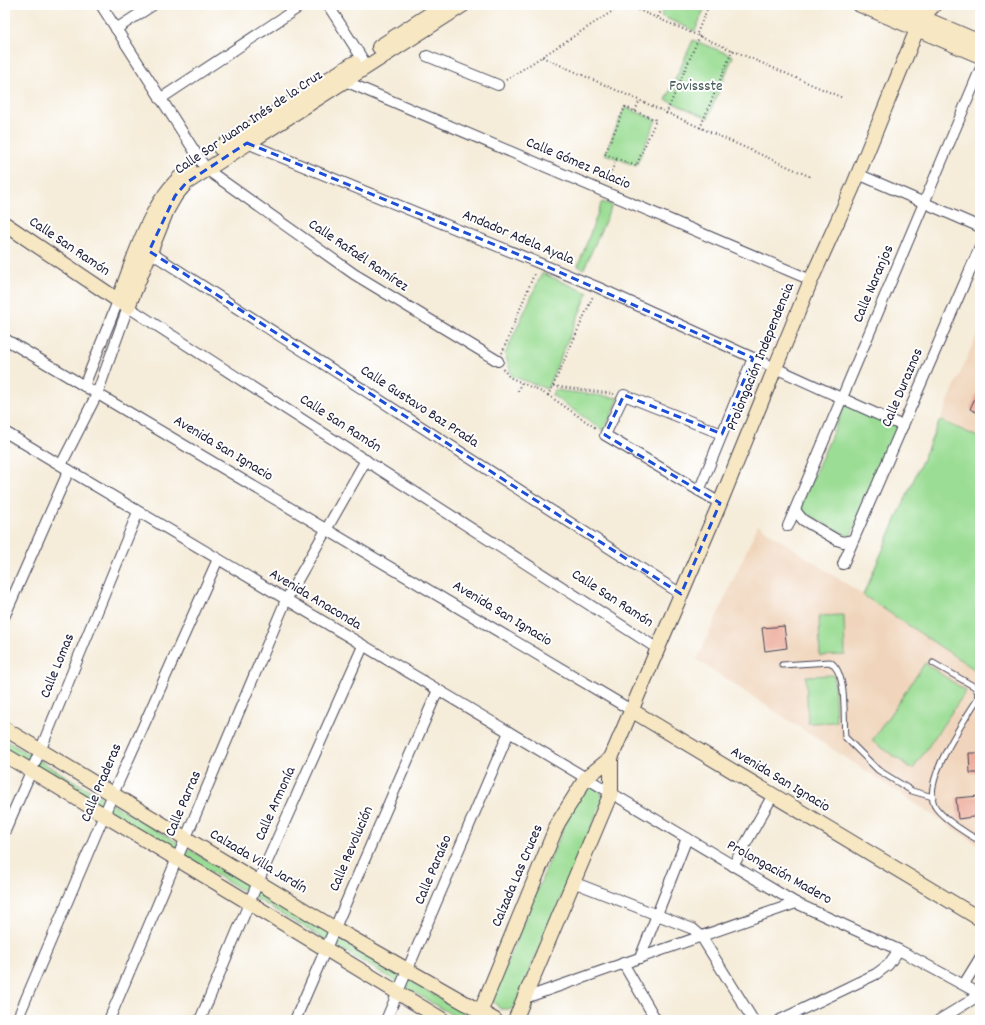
<svg xmlns="http://www.w3.org/2000/svg" width="985" height="1025" viewBox="0 0 985 1025" font-family="Dekko,sans-serif">
<style>
.built{fill:#f0d5bc}
.green{fill:#9bdd94;stroke:#5e8068}
.building{fill:#edae9e}
.lines{fill:none;stroke-linecap:round;stroke-linejoin:round}
.lane-casing{stroke:#424053;stroke-width:7}
.street-casing{stroke:#424053;stroke-width:12}
.secondary-casing{stroke:#424053;stroke-width:16}
.path{stroke:#424053;stroke-width:2;stroke-dasharray:1 3;stroke-linecap:butt}
.lane{stroke:#fff;stroke-width:5}
.street{stroke:#fff;stroke-width:10}
.secondary{stroke:#f7e8c3;stroke-width:14}
.marked{fill:none;stroke:#1d4ed8;stroke-width:3;stroke-dasharray:8 5;stroke-linejoin:round}
.labels{text-anchor:middle;dominant-baseline:central;stroke-width:4;stroke-linejoin:round;paint-order:stroke}
.park-label{font-size:15px;fill:#465a56;stroke:#fff}
.street-label{font-size:15px;fill:#22223b;stroke:#fff}
</style>
<rect width="100%" height="100%" fill="#fff"/>
<filter id="ink" filterUnits="userSpaceOnUse"><feTurbulence type="fractalNoise" baseFrequency=".025" numOctaves="2"/><feDisplacementMap in="SourceGraphic" scale="8" xChannelSelector="R" yChannelSelector="G"/><feConvolveMatrix kernelMatrix="1 2 1 2 8 2 1 2 1" color-interpolation-filters="sRGB"/></filter>
<filter id="wash" filterUnits="userSpaceOnUse"><feTurbulence type="fractalNoise" baseFrequency=".012" numOctaves="4" result="noise"/><feDisplacementMap in="SourceGraphic" scale="16" xChannelSelector="R" yChannelSelector="G"/><feGaussianBlur stdDeviation="0.9" result="paint"/><feColorMatrix in="noise" values="0 0 0 0 0 0 0 0 0 0 0 0 0 0 0 0 0 1.4 0 .05"/><feComposite in="paint" operator="in"/></filter>
<g filter="url(#wash)">
<rect width="100%" height="100%" fill="#f5ecd9"/>
<g class="built">
<path d="M980 328V438L940 420Z"/>
<path d="M758 525 980 673V846L697 660Z"/>
</g>
<g class="green">
<path d="M666 5H706L695 31 661 16Z"/>
<path d="M693 40 733 56 708 118 666 100Z"/>
<path d="M625 107 656 120 636 166 605 154Z"/>
<path d="M602 202 612 205 584 269 578 266Z"/>
<path d="M542 273 588 293 547 389 512 376 505 354Z"/>
<path d="M554 390 619 398 604 431 552 395Z"/>
<path d="M847 400 900 424 850 537 799 510Z"/>
<path d="M940 420 980 438V673L863 595Z"/>
<path d="M844 615 845 655 820 656 819 616Z"/>
<path d="M925 663 966 691 913 769 872 741Z"/>
<path d="M834 675 836 722 808 723 806 676Z"/>
<path d="M5 740 470 1016V1020H461L5 750Z"/>
<path d="M593 787 602 793V802L515 1005 511 1009H500L492 1000 494 992 574 803 587 788Z"/>
</g>
<g id="blocks">
<g class="building">
<path d="M980 387V414L970 409Z"/>
<path d="M784 626 787 648 765 651 762 628Z"/>
<path d="M969 753H980V773H970Z"/>
<path d="M980 796V816L958 819 956 798Z"/>
</g>
</g>
</g>
<g filter="url(#ink)">
<use href="#blocks" fill-opacity="0" stroke="#424053" stroke-width="1"/>
<g class="lines">
<g class="lane-casing">
<g id="lane">
<path d="M933 663 975 687 978 693 977 700C964 721 919 785 936 808 945 820 967 834 980 841"/>
<path d="M782 665 830 662C848 673 843 717 845 737L878 770 912 791 933 797"/>
</g>
</g>
<g class="street-casing">
<g id="street">
<path d="M101 5 206 169 354 274 498 361"/>
<path d="M328 5 367 66"/>
<path d="M116 29 153 5"/>
<path d="M427 56 498 85"/>
<path d="M340 79 811 280"/>
<path d="M160 99 302 5"/>
<path d="M247 143 597 287 903 426"/>
<path d="M858 174 980 227"/>
<path d="M145 249 681 594"/>
<path d="M5 339 631 710"/>
<path d="M84 386 118 301"/>
<path d="M5 432 796 903 899 950 980 994"/>
<path d="M61 465 97 394 128 307 658 649"/>
<path d="M699 491 753 358"/>
<path d="M720 503 605 435 624 395 722 434"/>
<path d="M795 510 803 520 837 540 843 542 853 540"/>
<path d="M788 526 980 70"/>
<path d="M843 564 980 247"/>
<path d="M5 615 69 470"/>
<path d="M5 831 40 751 138 512"/>
<path d="M733 866 773 795"/>
<path d="M573 882 693 929 701 936 753 1020"/>
<path d="M640 958 687 838"/>
<path d="M623 963 656 1020"/>
<path d="M964 984 980 958"/>
<path d="M525 998 796 903"/>
<path d="M17 1020 113 794 218 559"/>
<path d="M109 1020 286 600 366 460"/>
<path d="M200 1020 258 882 363 646"/>
<path d="M295 1020 438 690"/>
<path d="M386 1020 509 732"/>
<path d="M780 1020 876 974 888 965 899 950"/>
<path d="M939 1020 980 995"/>
</g>
</g>
<g class="secondary-casing">
<g id="secondary">
<path d="M860 5 980 56"/>
<path d="M893 5 980 42"/>
<path d="M379 47 444 5"/>
<path d="M220 148 354 63"/>
<path d="M5 224 128 307 167 210 175 196 186 183 463 5"/>
<path d="M118 301C135 257 150 198 190 169"/>
<path d="M631 710 980 919"/>
<path d="M5 729 334 928 495 1020"/>
<path d="M5 755 443 1020"/>
<path d="M477 1020 558 823 586 778 611 758"/>
<path d="M515 1020 611 793V758L720 503 811 280 852 189 922 17 934 5"/>
</g>
</g>
<g class="path">
<path d="M627 5 843 98"/>
<path d="M658 17 664 5"/>
<path d="M697 33 709 5"/>
<path d="M542 57 811 177"/>
<path d="M506 80 622 5"/>
<path d="M625 107 656 120 636 166 605 154Z"/>
<path d="M635 111 639 102"/>
<path d="M666 114 700 35"/>
<path d="M700 128 733 49"/>
<path d="M606 182 617 159"/>
<path d="M502 353 535 272"/>
<path d="M503 369 509 377 548 395 553 386 614 394"/>
<path d="M553 386 593 296"/>
<path d="M518 391 521 383"/>
<path d="M548 395 597 429"/>
</g>
<use href="#lane" class="lane"/>
<use href="#street" class="street"/>
<use href="#secondary" class="secondary"/>
</g>
</g>
<path class="marked" d="M247 143 539 263 753 358 722 434 624 395 605 435 720 503 681 594 149 251 175 196 186 183Z"/>
<g class="labels">
<g class="park-label">
<text x="696" y="87">Fovissste</text>
</g>
<g class="street-label">
<text transform="translate(249 123) rotate(-34)">Calle Sor Juana Inés de la Cruz</text>
<text transform="translate(578 164) rotate(23)">Calle Gómez Palacio</text>
<text transform="translate(518 238) rotate(23)">Andador Adela Ayala</text>
<text transform="translate(69 247) rotate(34)">Calle San Ramón</text>
<text transform="translate(358 256) rotate(34)">Calle Rafaél Ramírez</text>
<text transform="translate(874 284) rotate(-67)">Calle Naranjos</text>
<text transform="translate(761 357) rotate(-68)">Prolongación Independencia</text>
<text transform="translate(903 388) rotate(-67)">Calle Duraznos</text>
<text transform="translate(419 407) rotate(33)">Calle Gustavo Baz Prada</text>
<text transform="translate(340 424) rotate(33)">Calle San Ramón</text>
<text transform="translate(223 449) rotate(31)">Avenida San Ignacio</text>
<text transform="translate(612 599) rotate(33)">Calle San Ramón</text>
<text transform="translate(315 600) rotate(31)">Avenida Anaconda</text>
<text transform="translate(502 614) rotate(31)">Avenida San Ignacio</text>
<text transform="translate(58 666) rotate(-68)">Calle Lomas</text>
<text transform="translate(780 780) rotate(31)">Avenida San Ignacio</text>
<text transform="translate(102 783) rotate(-67)">Calle Praderas</text>
<text transform="translate(184 804) rotate(-67)">Calle Parras</text>
<text transform="translate(276 804) rotate(-66)">Calle Armonía</text>
<text transform="translate(352 849) rotate(-67)">Calle Revolución</text>
<text transform="translate(258 862) rotate(31)">Calzada Villa Jardín</text>
<text transform="translate(434 870) rotate(-67)">Calle Paraíso</text>
<text transform="translate(779 873) rotate(29)">Prolongación Madero</text>
<text transform="translate(518 876) rotate(-67)">Calzada Las Cruces</text>
</g>
</g>
<rect width="985" height="1025" fill="none" stroke="#fff" stroke-width="20"/>
</svg>
